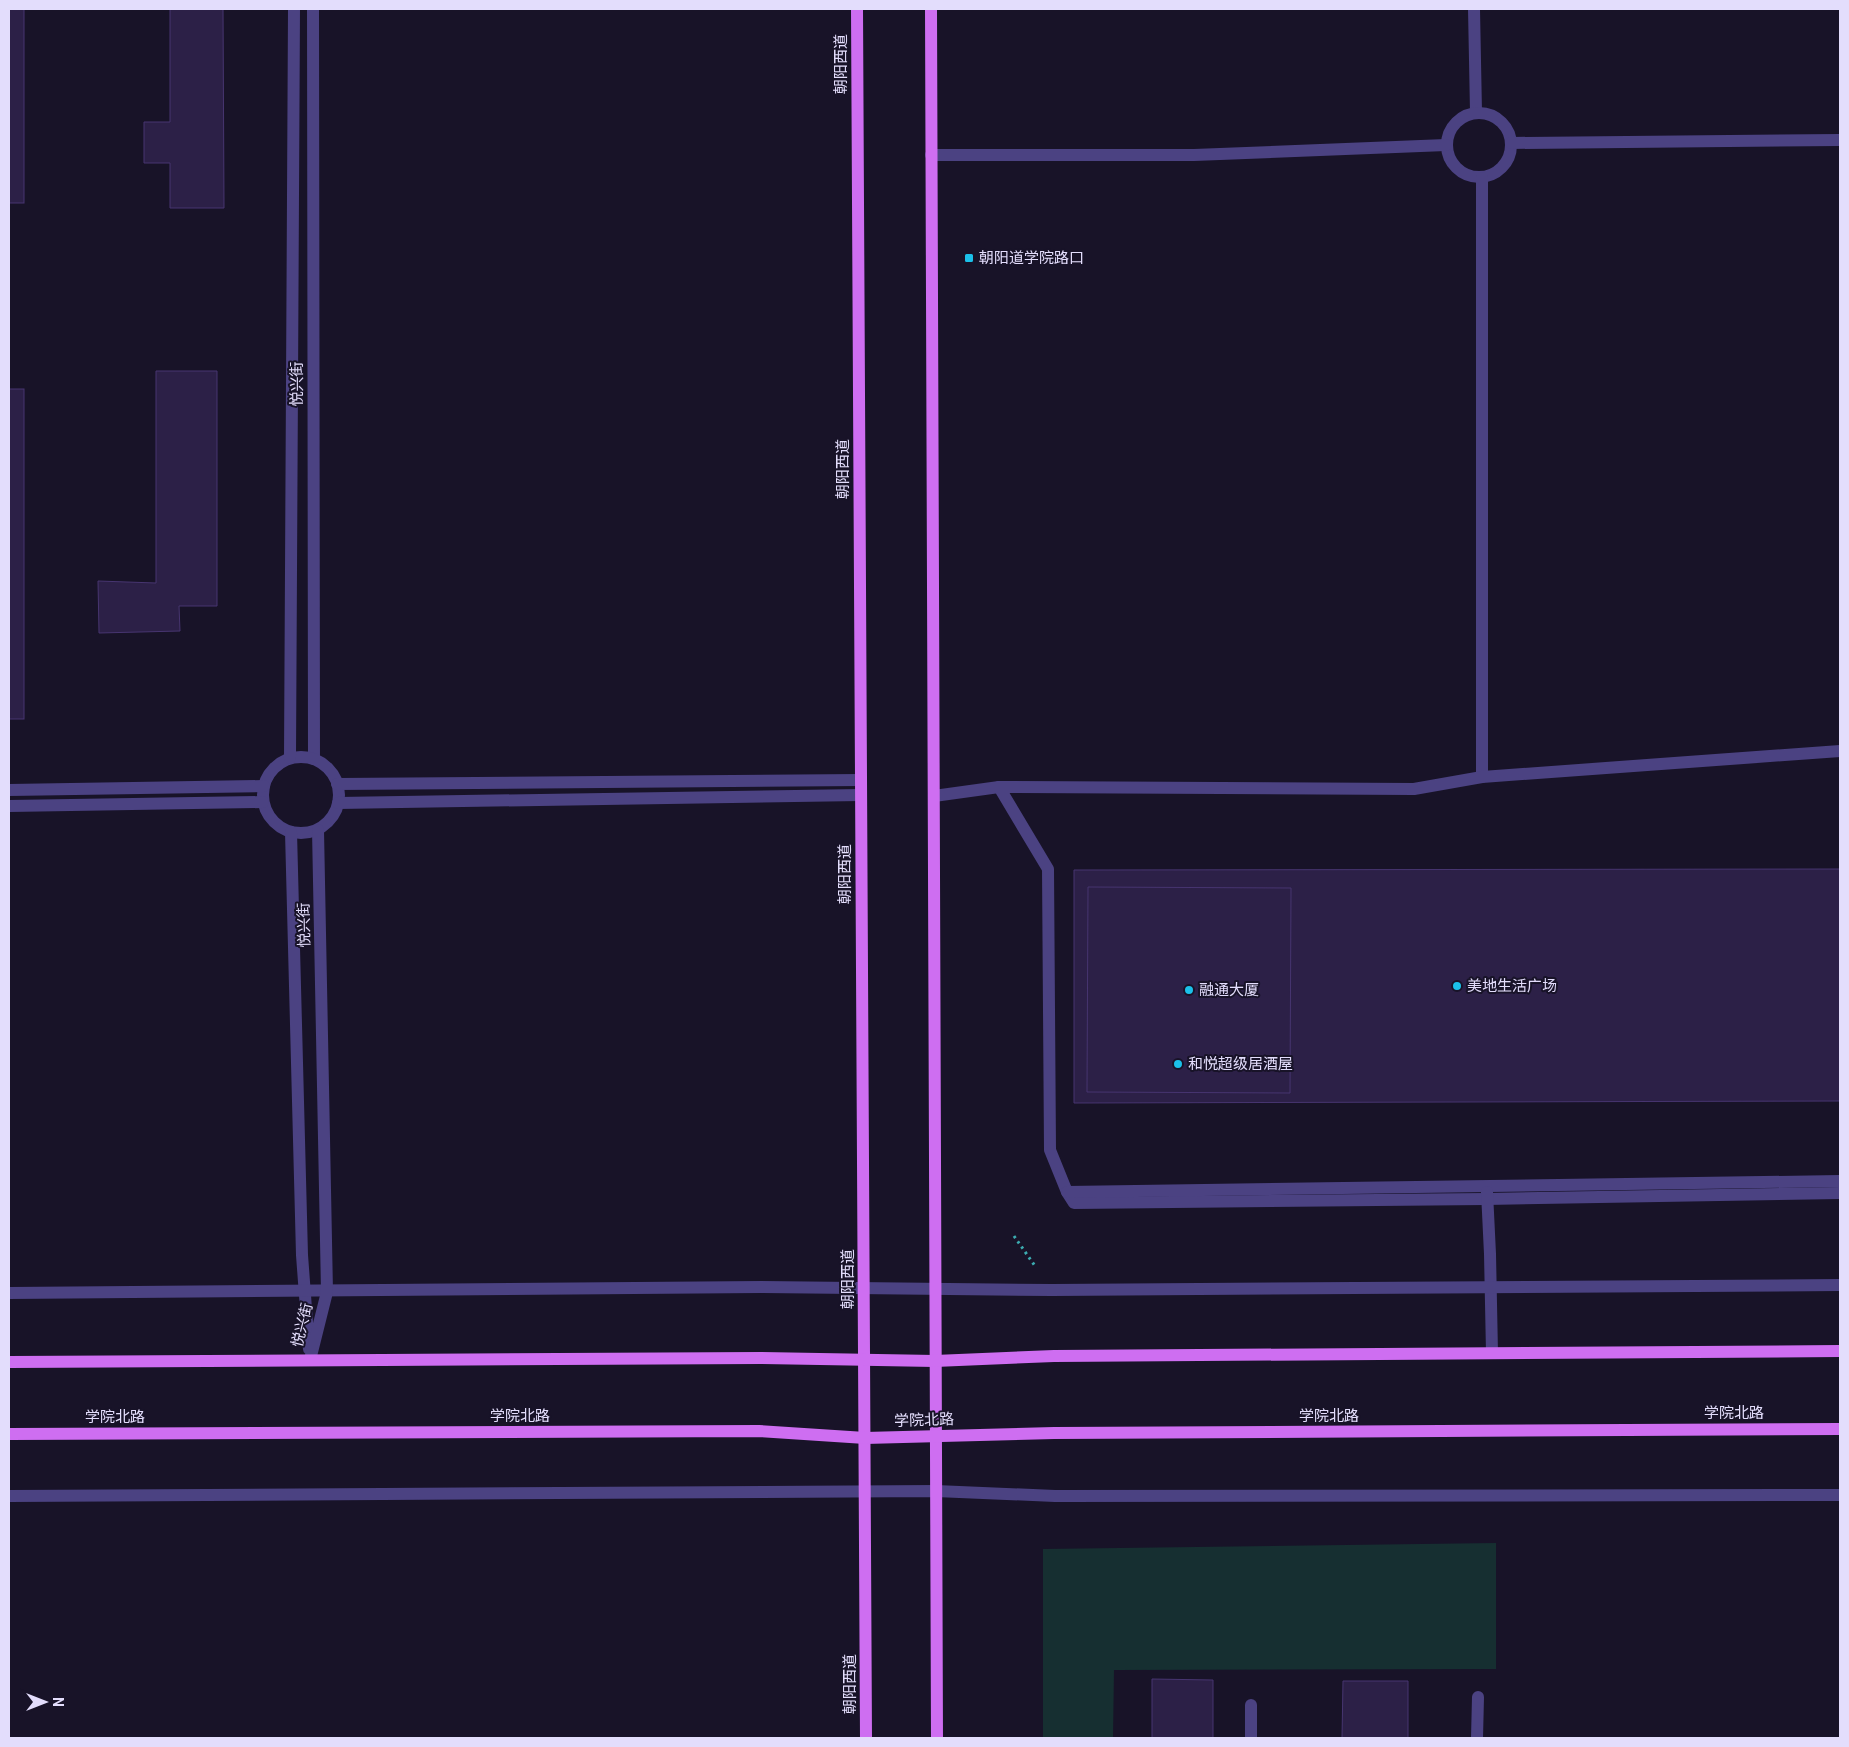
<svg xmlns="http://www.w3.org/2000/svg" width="1849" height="1747" viewBox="0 0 1849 1747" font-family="Roboto,'Noto Sans SC',sans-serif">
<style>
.green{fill:#162f31}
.building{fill:#2c2047;stroke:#473570}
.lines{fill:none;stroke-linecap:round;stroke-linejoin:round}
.path{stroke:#3cabb0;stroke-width:3;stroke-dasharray:2.5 4;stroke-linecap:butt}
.minor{stroke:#4b4282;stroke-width:12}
.major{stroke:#ce6ef1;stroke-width:12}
.poi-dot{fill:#1bc0e9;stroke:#181328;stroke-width:2}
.labels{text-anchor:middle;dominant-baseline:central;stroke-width:4;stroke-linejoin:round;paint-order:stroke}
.street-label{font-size:15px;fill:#e3ddfc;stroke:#181328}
.poi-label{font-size:15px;fill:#e3ddfc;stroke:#181328;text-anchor:start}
</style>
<rect width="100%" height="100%" fill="#181328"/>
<path class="green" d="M1496 1543V1669L1114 1670 1113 1738H1043V1549Z"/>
<g class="building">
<rect x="9" y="9" width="15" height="194"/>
<path d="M170 9H223L224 208H170V163H144V122H170Z"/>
<path d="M156 371H217V606H179L180 631 99 633 98 581 156 583Z"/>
<rect x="9" y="389" width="15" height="330"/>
<path d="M1840 869V1101L1074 1103V870Z"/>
<path d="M1088 887 1291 888 1290 1093 1087 1092Z"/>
<path d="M1152 1679 1213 1680V1738H1152Z"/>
<path d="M1343 1681H1408V1738H1342Z"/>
</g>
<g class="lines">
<path class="path" d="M1014 1236 1035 1266"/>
<g class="minor">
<path d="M313 9 314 759"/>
<path d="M1474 9 1476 112"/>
<circle cx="1479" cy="145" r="32"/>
<path d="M1511 143 1840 140"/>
<path d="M931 155H1194L1446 145"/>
<path d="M1482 178V777"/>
<circle cx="301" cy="795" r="38"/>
<path d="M290 758 294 9"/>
<path d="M337 784 861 780"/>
<path d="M999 787 1048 869 1050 1150 1067 1192 1074 1203 1486 1199 1840 1193"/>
<path d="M9 790 264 786"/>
<path d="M934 796 999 787 1414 789 1482 777 1840 751"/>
<path d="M338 803 861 795"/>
<path d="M9 806 263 802"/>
<path d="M291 832 302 1255 309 1349"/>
<path d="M1067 1192 1840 1181"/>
<path d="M1487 1192 1490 1254 1492 1353"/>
<path d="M9 1293 761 1287 1052 1290 1840 1285"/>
<path d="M310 1360 327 1292 318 830"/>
<path d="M9 1496 936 1491 1055 1496 1840 1495"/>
<path d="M1251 1738V1705"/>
<path d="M1477 1738 1478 1697"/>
</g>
<g class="major">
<path d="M857 9 866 1738"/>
<path d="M931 9 937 1738"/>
<path d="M9 1362 760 1358 935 1361 1054 1356 1840 1351"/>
<path d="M9 1434 759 1431 865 1438 1054 1433 1840 1429"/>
</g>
</g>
<g class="poi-dot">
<rect x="964" y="253" width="10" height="10" rx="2.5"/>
<circle cx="1457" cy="986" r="5"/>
<circle cx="1189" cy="990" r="5"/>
<circle cx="1178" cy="1064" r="5"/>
</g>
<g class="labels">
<g class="street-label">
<text transform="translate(841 64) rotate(-90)">朝阳西道</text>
<text transform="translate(297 384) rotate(-90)">悦兴街</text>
<text transform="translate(843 469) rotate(-90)">朝阳西道</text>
<text transform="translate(845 874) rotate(-90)">朝阳西道</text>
<text transform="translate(304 925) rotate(-91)">悦兴街</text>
<text transform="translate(848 1279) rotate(-90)">朝阳西道</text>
<text transform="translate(302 1325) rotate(-76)">悦兴街</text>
<text x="1734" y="1413">学院北路</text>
<text x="520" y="1416">学院北路</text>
<text x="1329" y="1416">学院北路</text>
<text x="115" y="1417">学院北路</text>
<text transform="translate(924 1420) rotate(-2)">学院北路</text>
<text transform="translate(850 1684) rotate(-90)">朝阳西道</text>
</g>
<g class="poi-label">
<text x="979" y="258">朝阳道学院路口</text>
<text x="1467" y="986">美地生活广场</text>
<text x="1199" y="990">融通大厦</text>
<text x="1188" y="1064">和悦超级居酒屋</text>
</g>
</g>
<rect width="1849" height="1747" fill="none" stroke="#e3ddfc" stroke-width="20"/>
<g transform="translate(45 1702) rotate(90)" stroke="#181328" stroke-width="4" paint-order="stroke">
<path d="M0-4L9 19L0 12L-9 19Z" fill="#e3ddfc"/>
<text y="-8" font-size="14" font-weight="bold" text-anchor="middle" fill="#e3ddfc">N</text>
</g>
</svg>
